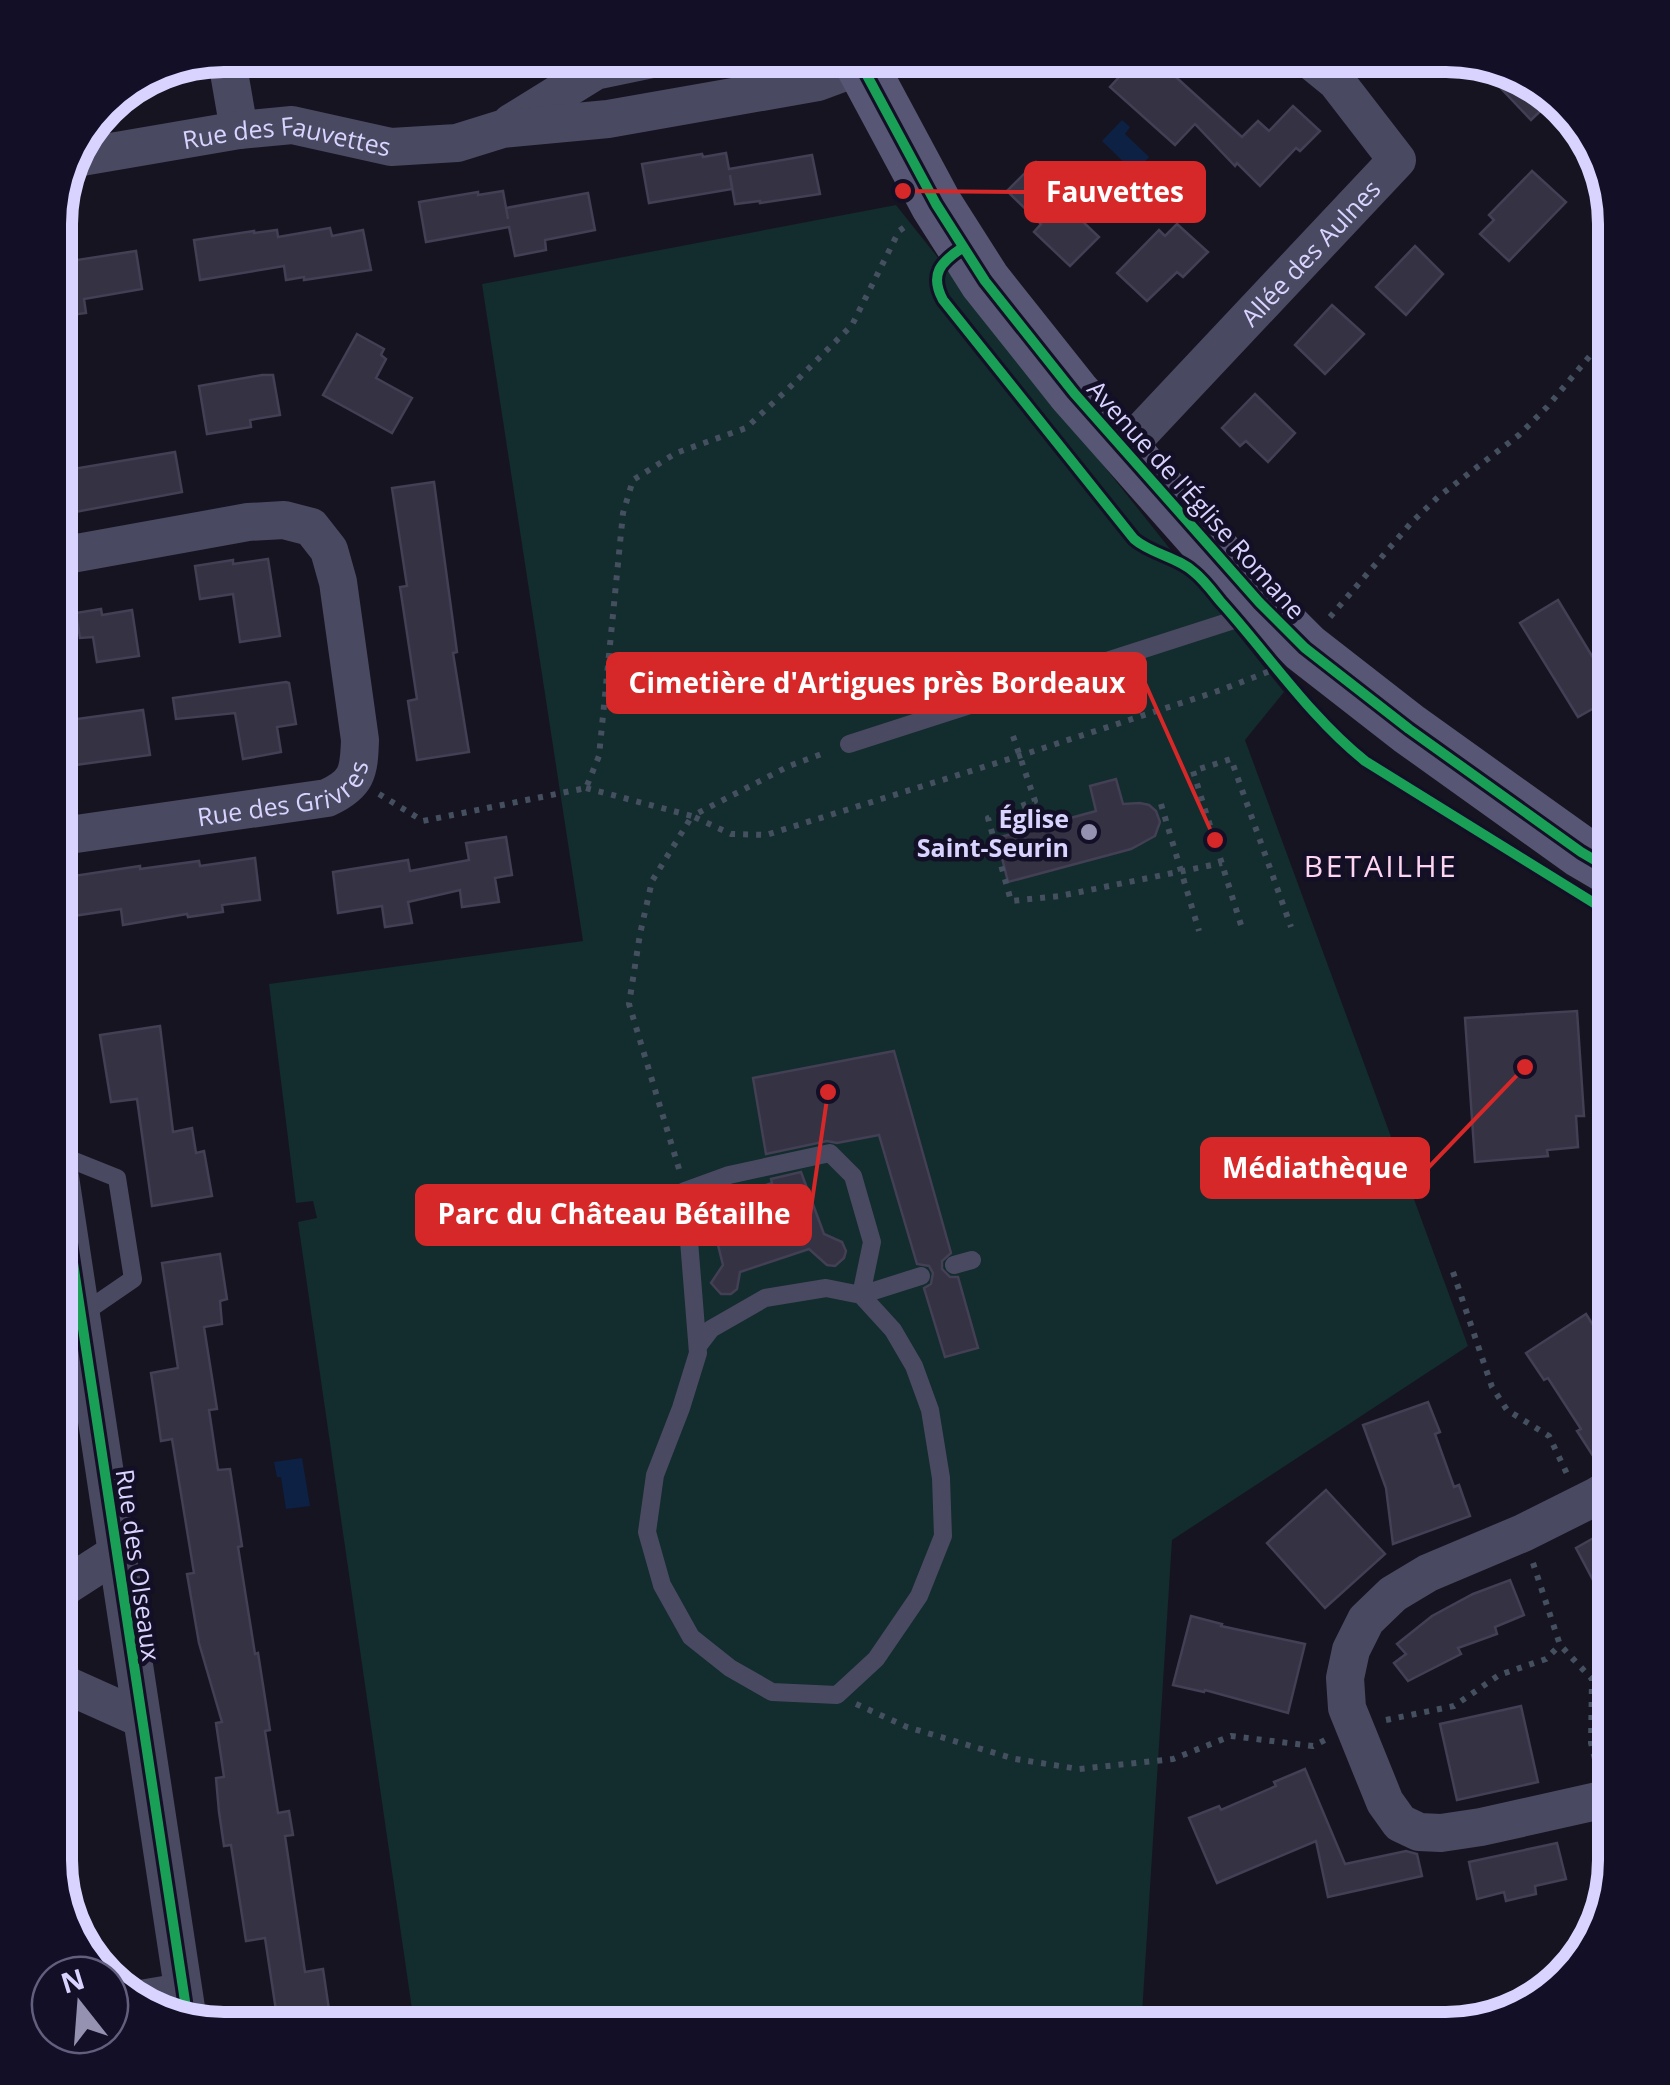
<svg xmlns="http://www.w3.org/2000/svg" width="1670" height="2085" viewBox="0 0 1670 2085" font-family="'Open Sans',sans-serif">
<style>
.green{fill:#132c2d;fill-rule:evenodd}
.water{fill:#0d2144}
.building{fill:#343243;stroke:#433f54;stroke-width:2.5}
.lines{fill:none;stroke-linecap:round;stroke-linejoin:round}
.path{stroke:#44505f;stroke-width:6;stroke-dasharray:5 8;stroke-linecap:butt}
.lane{stroke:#4a4962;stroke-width:18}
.street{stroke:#4a4962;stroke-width:38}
.secondary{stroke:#575674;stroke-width:52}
.cycleway-casing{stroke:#130f26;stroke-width:16}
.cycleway{stroke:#1a9f57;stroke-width:10}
.poi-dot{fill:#9591b1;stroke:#130f26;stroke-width:4}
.labels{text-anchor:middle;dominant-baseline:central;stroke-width:9;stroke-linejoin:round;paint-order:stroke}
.street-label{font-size:25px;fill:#d9d4ff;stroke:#130f26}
.poi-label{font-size:25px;font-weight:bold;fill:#d9d4ff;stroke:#130f26;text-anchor:end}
.quarter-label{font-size:30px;letter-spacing:2.5px;fill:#ffd6f0;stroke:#130f26}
.rim{fill:none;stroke:#d9d4ff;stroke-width:12}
.leader{fill:none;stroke:#d62828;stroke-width:4}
.callout-dot{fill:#d62828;stroke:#130f26;stroke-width:4}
.callout{fill:#d62828;stroke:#d62828;stroke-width:4}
.callout-label{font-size:28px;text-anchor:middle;font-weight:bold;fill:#fff}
</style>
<rect width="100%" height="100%" fill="#161421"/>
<path class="green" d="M896 205 1284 692 1245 740 1468 1346 1172 1540 1141 2030H415L298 1222 317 1218 313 1201 296 1203 269 984 583 941 482 284ZM1116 780 1124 807C1130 805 1135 802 1142 803 1158 805 1165 825 1154 837 1147 843 1137 844 1129 846V850L1009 881 997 838 1096 811 1090 787Z"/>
<g class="water">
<path d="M1122 120 1130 127 1125 134 1149 157 1134 172 1102 141Z"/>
<path d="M302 1458 310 1506 286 1509 281 1477H277L274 1462Z"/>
</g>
<g class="building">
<path d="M1157 60 1242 137 1258 121 1269 131 1293 106 1320 131 1300 151 1296 148 1260 186 1237 163 1235 166 1195 124 1175 145 1110 87 1133 62 1145 74Z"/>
<path d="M1476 62 1530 78 1553 99 1531 120Z"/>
<path d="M726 153 729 169 812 155 820 194 760 203V201L735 204 730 175 732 189 649 203 642 164 702 154 703 157Z"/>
<path d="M1036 162 1089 213 1081 220 1099 237 1070 266 1034 232 1041 224 1007 191Z"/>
<path d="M1532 171 1566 202 1509 261 1480 234 1494 220 1489 215Z"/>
<path d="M503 191 508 219 506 208 588 193 595 230 545 240 546 250 515 256 509 227 426 242 419 202 478 192V195Z"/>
<path d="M1177 224 1208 252 1183 277 1177 272 1147 301 1117 273 1159 230 1165 236Z"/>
<path d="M330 228 332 236 363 230 371 270 304 280V277L286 280 284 266 200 280 194 240 254 231V233L277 230 278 237Z"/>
<path d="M1415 246 1443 274 1406 315 1376 287Z"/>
<path d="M136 251 142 289 84 299 86 313 55 317V266L77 263V260Z"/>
<path d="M1332 305 1364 334 1325 374 1295 345Z"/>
<path d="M357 334 384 349 381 355 386 359 376 378 412 398 392 433 323 395Z"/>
<path d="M262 375H273L280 415 250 420 251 427 207 434 199 386Z"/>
<path d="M1255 394 1295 433 1268 462 1246 441 1240 446 1222 428Z"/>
<path d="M175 452 182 492 59 515 55 472Z"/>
<path d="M434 482 457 652 453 653 469 752 417 760 408 701 417 699 400 587 407 586 392 488Z"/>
<path d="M268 559 280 636 240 642 233 594 200 599 195 566 233 560V564Z"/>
<path d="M1558 600 1609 684H1608L1615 696 1578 717 1520 623Z"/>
<path d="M101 609 102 615 132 610 139 656 97 662 93 637 80 638 76 613Z"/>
<path d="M286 682 289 683 296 724 277 727 281 752 243 759 235 713 176 719 173 698Z"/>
<path d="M143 710 150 755 60 767 55 722Z"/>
<path d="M1116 779 1123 804 1140 803 1149 805 1156 811 1160 822 1155 836 1131 849 1008 882 997 838 1096 811 1090 786Z"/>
<path d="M506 837 512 875 495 878 499 902 462 907 460 890 408 902 412 923 385 927 382 906 338 913 333 872 408 860 410 871 469 860 466 843Z"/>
<path d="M255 858 260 900 222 905 223 912 188 917 187 914 123 925 121 909 73 916 67 877 140 866V869L199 861 200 866Z"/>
<path d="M1577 1011 1584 1116H1576L1578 1147 1547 1150 1548 1156 1475 1162 1465 1018Z"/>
<path d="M160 1026 173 1132 192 1128 196 1153 204 1151 212 1196 152 1206 137 1099 111 1102 100 1035Z"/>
<path d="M894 1051 951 1253 942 1261V1269L950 1277H958L978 1348 945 1357 924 1288 931 1284 933 1273 929 1266 917 1264 879 1135 837 1143 827 1141 766 1154 753 1078Z"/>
<path d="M801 1172 824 1234 842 1242 846 1251 844 1258 835 1266 827 1265 809 1249 740 1272 737 1289 731 1294H721L711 1283 723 1265 708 1205 772 1183 771 1179Z"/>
<path d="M220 1254 227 1299 220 1301 222 1324 204 1327 217 1409 209 1410 218 1470 230 1469 242 1546 238 1547 255 1654 258 1653 270 1730 265 1731 278 1813 289 1811 293 1835 285 1836 305 1972 323 1969 332 2030H279L265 1938 246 1941 231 1845 224 1846 219 1812 216 1778 224 1777 216 1723 222 1722 199 1643 187 1574 194 1573 172 1439 161 1441 156 1406 151 1373 178 1368 162 1263Z"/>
<path d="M1586 1314 1609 1350 1603 1354 1615 1372V1445L1595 1459 1577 1431 1581 1429 1548 1378 1544 1380 1526 1353Z"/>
<path d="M1428 1402 1440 1432 1435 1434 1454 1487 1459 1485 1470 1516 1393 1544 1386 1488 1363 1425Z"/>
<path d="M1326 1490 1385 1554 1325 1608 1267 1543Z"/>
<path d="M1615 1526V1570L1594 1582 1576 1548Z"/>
<path d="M1510 1580 1524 1615 1495 1627 1497 1634 1458 1648 1461 1654 1408 1681 1394 1663 1406 1654 1397 1644 1432 1616 1473 1594Z"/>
<path d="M1191 1616 1222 1624 1221 1626 1305 1644 1288 1713 1205 1690 1204 1692 1173 1685Z"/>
<path d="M1521 1706 1538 1782 1457 1800 1440 1724Z"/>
<path d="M1305 1769 1345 1864 1406 1851 1417 1854 1422 1876 1328 1897 1316 1841 1217 1883 1189 1818 1219 1806 1221 1810 1276 1786 1274 1782Z"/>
<path d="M1557 1843 1566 1879 1535 1886 1536 1894 1506 1901 1504 1892 1477 1899 1469 1862Z"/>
</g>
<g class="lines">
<g class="path">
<path d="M1330 617 1411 523 1438 497 1519 435 1547 407 1615 326"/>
<path d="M1013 736 1035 801 988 818 1011 901 1060 896 1222 863"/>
<path d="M586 788 692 816 789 766 827 752"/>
<path d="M379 794 423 821 586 788 599 756 623 513 633 480 676 453 746 428 787 390 852 325 899 231 906 226"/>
<path d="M1161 804 1199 931"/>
<path d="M1241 925 1193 771 1231 759 1291 927"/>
<path d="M679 1169 629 1004 640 934 652 881 692 816 731 834 766 835 1019 756 1221 690 1270 671"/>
<path d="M1453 1272 1492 1387 1507 1410 1549 1436 1568 1476"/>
<path d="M1533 1563 1560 1645 1592 1679 1591 1743 1597 1767"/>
<path d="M1592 1679 1615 1663"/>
<path d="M856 1704 907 1727 1015 1759 1079 1769 1173 1759 1231 1736 1313 1746 1327 1739"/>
<path d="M1386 1720 1454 1706 1499 1675 1546 1659 1560 1645"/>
</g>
<g class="lane">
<path d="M849 744 1237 619 1255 605"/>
<path d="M57 1154 117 1178 133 1279 82 1314"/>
<path d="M954 1265 972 1260"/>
<path d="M698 1346 711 1329 765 1298 826 1288 861 1295 893 1330 914 1366 930 1410 941 1478 943 1536 919 1596 876 1659 837 1695 772 1692 730 1668 691 1637 662 1585 647 1532 655 1475 681 1408 698 1353 685 1191 729 1175 830 1153 853 1176 872 1242 861 1295 921 1276"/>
</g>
<g class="street">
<path d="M226 55 239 130"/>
<path d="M511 123 595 71 672 55"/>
<path id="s1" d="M70 159 239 130 292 125 391 147 457 143 502 129 608 119 818 82 861 66"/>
<path id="s2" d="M1125 449 1397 160 1336 81 1304 55"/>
<path id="s3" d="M55 837 327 798C357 784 359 773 360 740L338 582 329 550 311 527 284 520 248 522 55 557"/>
<path d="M55 1144 188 2021"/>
<path d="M1615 1485 1597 1496 1523 1533 1428 1573 1393 1594 1366 1620 1351 1650 1345 1678 1347 1708 1385 1802 1400 1823 1419 1832 1441 1833 1481 1827 1615 1797"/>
<path d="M55 1593 117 1553"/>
<path d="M55 1680 142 1719"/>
<path d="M135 2000 182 1992"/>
</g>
<path class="secondary" d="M856 55 936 204 985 281 1074 393 1259 602 1305 648 1409 729 1581 852 1615 872"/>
<g class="cycleway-casing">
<g id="cycleway">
<path d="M856 55 936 204 985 281 1074 393 1259 602 1305 648 1409 729 1581 852 1615 872"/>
<path d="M962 248C941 262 929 274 943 300L1134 539C1151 554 1178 557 1194 572 1204 580 1212 591 1220 601 1268 654 1309 716 1365 761L1615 916"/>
<path d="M55 1144 188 2021"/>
</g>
</g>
<use href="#cycleway" class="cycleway"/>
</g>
<circle class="poi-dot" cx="1089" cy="832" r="10"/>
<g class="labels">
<g class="street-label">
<text stroke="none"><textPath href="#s1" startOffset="220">Rue des Fauvettes</textPath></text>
<text stroke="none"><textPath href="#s2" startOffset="270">Allée des Aulnes</textPath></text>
<text transform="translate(1197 499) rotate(48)">Avenue de l'Église Romane</text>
<text stroke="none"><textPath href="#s3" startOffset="235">Rue des Grivres</textPath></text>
<text transform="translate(139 1565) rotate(82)">Rue des OIseaux</text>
</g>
<g class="poi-label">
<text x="1069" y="818">Église<tspan x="1069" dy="29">Saint-Seurin</tspan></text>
</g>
<g class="quarter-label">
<text x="1381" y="865">BETAILHE</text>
</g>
</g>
<path d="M0 0H1670V2085H0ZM224 72H1446A152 152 0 0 1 1598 224V1860A152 152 0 0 1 1446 2012H224A152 152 0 0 1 72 1860V224A152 152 0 0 1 224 72Z" fill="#130f26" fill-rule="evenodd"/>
<path class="rim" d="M224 72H1446A152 152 0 0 1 1598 224V1860A152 152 0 0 1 1446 2012H224A152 152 0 0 1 72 1860V224A152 152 0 0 1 224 72Z"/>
<path class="leader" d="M903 191L1026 192M1215 840L1145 683M1525 1067L1428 1168M828 1092L810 1215"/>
<g class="callout-dot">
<circle cx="903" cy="191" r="10"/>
<circle cx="1215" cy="840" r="10"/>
<circle cx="1525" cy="1067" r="10"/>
<circle cx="828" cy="1092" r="10"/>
</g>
<g class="callout">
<rect x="1026" y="163" width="178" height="58" rx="10"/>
<rect x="608" y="654" width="537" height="58" rx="10"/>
<rect x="1202" y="1139" width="226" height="58" rx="10"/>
<rect x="417" y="1186" width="393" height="58" rx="10"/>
</g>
<g class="callout-label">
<text x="1115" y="202">Fauvettes</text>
<text x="877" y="693">Cimetière d'Artigues près Bordeaux</text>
<text x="1315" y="1178">Médiathèque</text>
<text x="614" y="1224">Parc du Château Bétailhe</text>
</g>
<g transform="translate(80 2005) rotate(343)"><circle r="48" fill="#130f26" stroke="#625e7d" stroke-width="2.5"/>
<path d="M0-8L18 38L0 25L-18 38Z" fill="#9591b1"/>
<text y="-15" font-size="28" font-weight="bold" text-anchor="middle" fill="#d9d4ff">N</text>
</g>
</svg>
